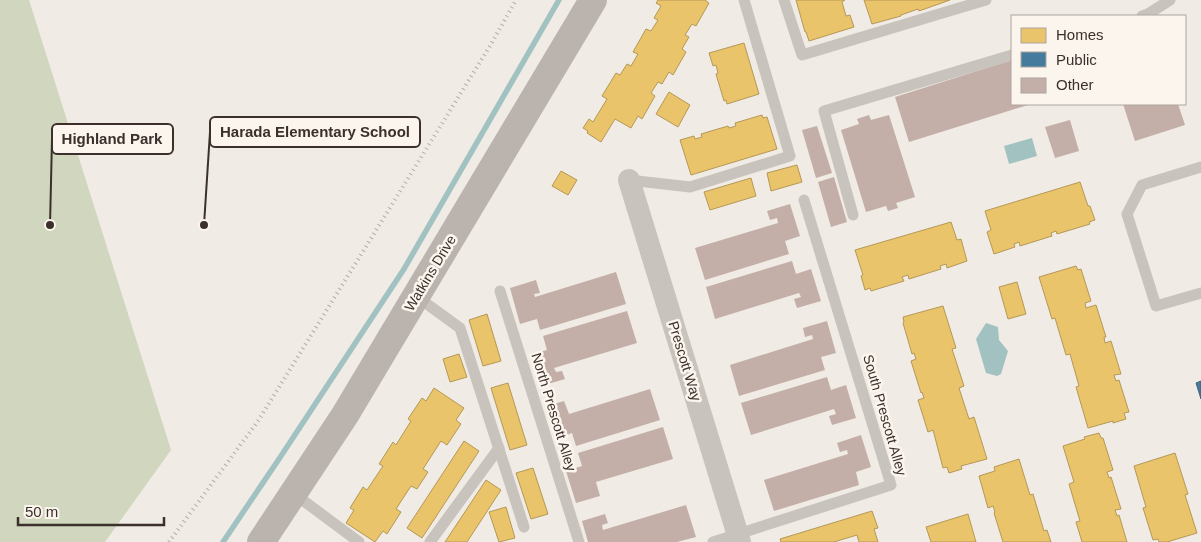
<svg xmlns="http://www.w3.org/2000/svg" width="1201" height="542" viewBox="0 0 1201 542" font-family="Helvetica,sans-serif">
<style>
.green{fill:#d1d6bf}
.water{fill:#a1c2c1}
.homes{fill:#e9c46a;stroke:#b59857}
.public{fill:#457b9d;stroke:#42647b}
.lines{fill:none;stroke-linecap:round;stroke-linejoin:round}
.stream{stroke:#a1c2c1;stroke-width:5.5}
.building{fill:#c3afa7}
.lane{stroke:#c9c3be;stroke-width:11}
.street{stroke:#c9c3be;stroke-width:22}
.secondary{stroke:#bab3ae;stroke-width:28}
.rail{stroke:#b1aca8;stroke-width:4;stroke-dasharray:1 4;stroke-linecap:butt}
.labels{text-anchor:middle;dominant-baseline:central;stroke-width:5;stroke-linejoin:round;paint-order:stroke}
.street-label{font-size:14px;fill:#3b302b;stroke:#fbf5ee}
.leader{fill:none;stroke:#3b302b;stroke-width:2}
.callout-dot{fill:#3b302b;stroke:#fbf5ee;stroke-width:2}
.callout{fill:#fbf5ee;stroke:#3b302b;stroke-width:2}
.callout-label{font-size:15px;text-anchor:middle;font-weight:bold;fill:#3b302b}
</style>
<rect width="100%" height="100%" fill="#f0ebe5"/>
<path class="green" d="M0 0H29L171 450 105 542H0Z"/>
<g class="water">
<path d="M1032 138 1037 156 1009 164 1004 146Z"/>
<path d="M986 323 998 327 999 340 1008 351 1001 374 997 376 986 373 976 339Z"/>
</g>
<g class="homes">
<path d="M658 0H705L709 3 696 26 692 24 685 35 689 37 682 49 686 52 673 75 669 72 662 84 658 82 651 93 655 96 642 119 638 116 631 128 615 119 601 142 587 133 588 131 583 128 589 119 593 122 607 99 602 96 616 73 620 75 627 64 631 66 638 54 633 52 646 29 651 31 658 20 654 18 661 6 656 3Z"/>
<path d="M796 0H845L842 2 846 16 850 15 854 27 809 41 806 32H805Z"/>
<path d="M864 0H950L919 11 918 9 901 15V16L872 24Z"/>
<path d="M744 43 759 94 727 104 726 100 724 101 716 74 718 73 716 65 713 66 709 53Z"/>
<path d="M669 92 690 105 678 127 656 114Z"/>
<path d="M762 115 763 118 767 117 777 149 691 175 680 140 694 136 695 139 702 137 701 134 728 126 729 128 736 126 735 123Z"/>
<path d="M797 165 802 182 771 191 767 173Z"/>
<path d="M561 171 577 180 568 195 552 186Z"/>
<path d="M751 178 756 196 710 210 704 192Z"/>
<path d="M1080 182 1088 206H1090L1095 220 1089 222 1090 224 1057 234 1056 231 1051 233 1052 236 1020 246 1019 242 1014 244 1015 247 994 254 987 232 991 230 985 211Z"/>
<path d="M951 222 957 240 961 239 967 261 947 268 946 264 940 266 941 269 909 279 908 275 902 277 904 281 871 291 870 288 865 290 861 276 863 275 855 250Z"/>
<path d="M1076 266 1078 270 1081 269 1091 301 1085 303 1086 308 1096 305 1106 337H1104L1105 343 1111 341 1121 374 1114 375 1116 381 1119 380 1129 412 1124 413 1126 419 1113 423V421L1088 428 1076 387 1079 386 1070 354 1066 355 1055 318 1052 319 1039 277Z"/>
<path d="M1017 282 1026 314 1008 319 999 287Z"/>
<path d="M943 306 956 348 952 349 964 386 959 388 969 419 974 417 987 459 961 466 962 469 949 473 947 467 943 468 933 430 928 432 918 400 924 398 922 392 921 393 911 361 916 359 914 353 912 354 903 323 904 322 903 317Z"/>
<path d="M487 314 501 361 483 366 469 320Z"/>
<path d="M459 354 467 377 450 382 443 359Z"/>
<path d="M508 383 527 445 510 450 491 388Z"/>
<path d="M434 388 464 408 456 420 461 424 447 445 441 441 423 469 428 472 417 489 411 486 396 509 401 512 387 534 383 531 375 542 346 523 354 510 350 508 363 487 367 490 383 466 379 464 393 442 396 445 411 421 408 419 422 398 426 401Z"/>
<path d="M1099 433 1101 438H1103L1113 470 1107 472 1109 478 1111 477 1121 509 1115 510 1117 516 1119 515 1127 542H1082L1076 522 1080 521 1069 484 1074 482 1063 446 1085 439 1084 437Z"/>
<path d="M464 441 479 451 422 538 407 528Z"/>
<path d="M1175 453 1188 494 1185 495 1197 533 1167 542H1159L1158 539 1153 540 1143 508 1146 507 1134 466Z"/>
<path d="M1019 459 1030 495 1033 494 1044 531 1047 530 1051 542H1003L994 513 995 512 993 506 988 508 979 476 995 471 994 467Z"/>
<path d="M533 468 548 514 531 519 516 473Z"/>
<path d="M486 480 501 490 467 542H445Z"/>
<path d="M506 507 515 538 499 542 489 512Z"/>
<path d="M872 511 878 528 874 529 878 542H859L857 535 834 542H781L780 539Z"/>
<path d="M968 514 976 542H931L926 527Z"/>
</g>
<path class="public" d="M1201 381V399L1196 383Z"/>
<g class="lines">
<path class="stream" d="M223 542 281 456 404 269 559 0"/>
</g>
<g class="building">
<path d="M1012 60V104H1031L909 142 895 97Z"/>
<path d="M1123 104H1178L1185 125 1135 141Z"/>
<path d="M869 115 871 120 889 115 915 197 896 203 898 208 888 211 886 206 866 212 841 130 859 124 857 119Z"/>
<path d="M1070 120 1079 151 1055 158 1045 127Z"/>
<path d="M817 126 832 173 816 178 802 130Z"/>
<path d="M834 177 847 222 831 227 818 182Z"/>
<path d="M790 204 800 236 785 241 789 254 705 280 695 248 778 223 777 218 770 220 767 211Z"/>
<path d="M792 261 796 274 811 269 821 301 797 308 794 299 801 297 799 293 715 319 706 287Z"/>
<path d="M616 272 626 304 540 330 537 319 520 324 510 288 536 280 540 293 534 294 535 297Z"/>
<path d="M627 311 637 343 554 368 556 372 562 371 565 379 541 386 532 354 547 350 543 336Z"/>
<path d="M827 321 836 353 821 357 825 370 739 396 730 365 813 339 812 335 805 337 803 328Z"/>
<path d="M827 377 831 390 846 385 856 418 832 425 829 416 836 414 834 409 751 435 741 403Z"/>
<path d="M650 389 660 420 576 446 572 433 557 438 547 406 564 401 569 414Z"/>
<path d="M663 427 673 459 596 482 600 496 576 503 566 471 582 466 578 453Z"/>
<path d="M861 435 871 467 856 472 859 485 774 511 764 480 848 454 847 450 840 452 837 443Z"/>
<path d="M686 505 696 537 677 542H588L582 521 605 514 608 523 602 525 603 530Z"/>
</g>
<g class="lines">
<g class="lane">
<path d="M784 0 802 55 986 0"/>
<path d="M1142 16 1148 14 1170 0"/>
<path d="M1201 167 1142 185 1127 214 1156 306 1201 293"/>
<path d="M629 180 690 187 790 156 744 0"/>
<path d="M853 215 824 111 1012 55"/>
<path d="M500 291 579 542"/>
<path d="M416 296 460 328 524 527"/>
<path d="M293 493 359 542"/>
<path d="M430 542 499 448"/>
<path d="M713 542 891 485 804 200"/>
</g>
<path class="street" d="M629 180 740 542"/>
<path class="secondary" d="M261 542 345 415 593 0"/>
<path class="rail" d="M169 542 258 421 490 46 516 0"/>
</g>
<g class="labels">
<g class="street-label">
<text transform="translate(430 273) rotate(-59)">Watkins Drive</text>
<text transform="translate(685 361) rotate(73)">Prescott Way</text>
<text transform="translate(554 412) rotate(73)">North Prescott Alley</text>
<text transform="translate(885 415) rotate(74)">South Prescott Alley</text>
</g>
</g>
<path class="leader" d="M204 225L210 132M50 225L52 139"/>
<g class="callout-dot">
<circle cx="204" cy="225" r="5"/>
<circle cx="50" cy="225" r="5"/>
</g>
<g class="callout">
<rect x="210" y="117" width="210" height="30" rx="5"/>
<rect x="52" y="124" width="121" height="30" rx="5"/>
</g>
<g class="callout-label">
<text x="315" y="137">Harada Elementary School</text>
<text x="112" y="144">Highland Park</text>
</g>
<rect x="1011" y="15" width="175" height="90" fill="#fbf5ee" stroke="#aea6a0"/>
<rect x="1021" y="28" width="25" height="15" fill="#e9c46a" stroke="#aea6a0"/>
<text x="1056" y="40" font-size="15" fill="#3b302b">Homes</text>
<rect x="1021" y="52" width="25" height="15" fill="#457b9d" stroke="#aea6a0"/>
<text x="1056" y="65" font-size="15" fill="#3b302b">Public</text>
<rect x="1021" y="78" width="25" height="15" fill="#c3afa7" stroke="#aea6a0"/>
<text x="1056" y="90" font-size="15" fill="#3b302b">Other</text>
<path d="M18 517v8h146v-8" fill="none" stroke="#3b302b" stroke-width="2.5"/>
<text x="25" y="517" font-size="15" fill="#3b302b" stroke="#fbf5ee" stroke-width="4" paint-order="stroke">50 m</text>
</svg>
